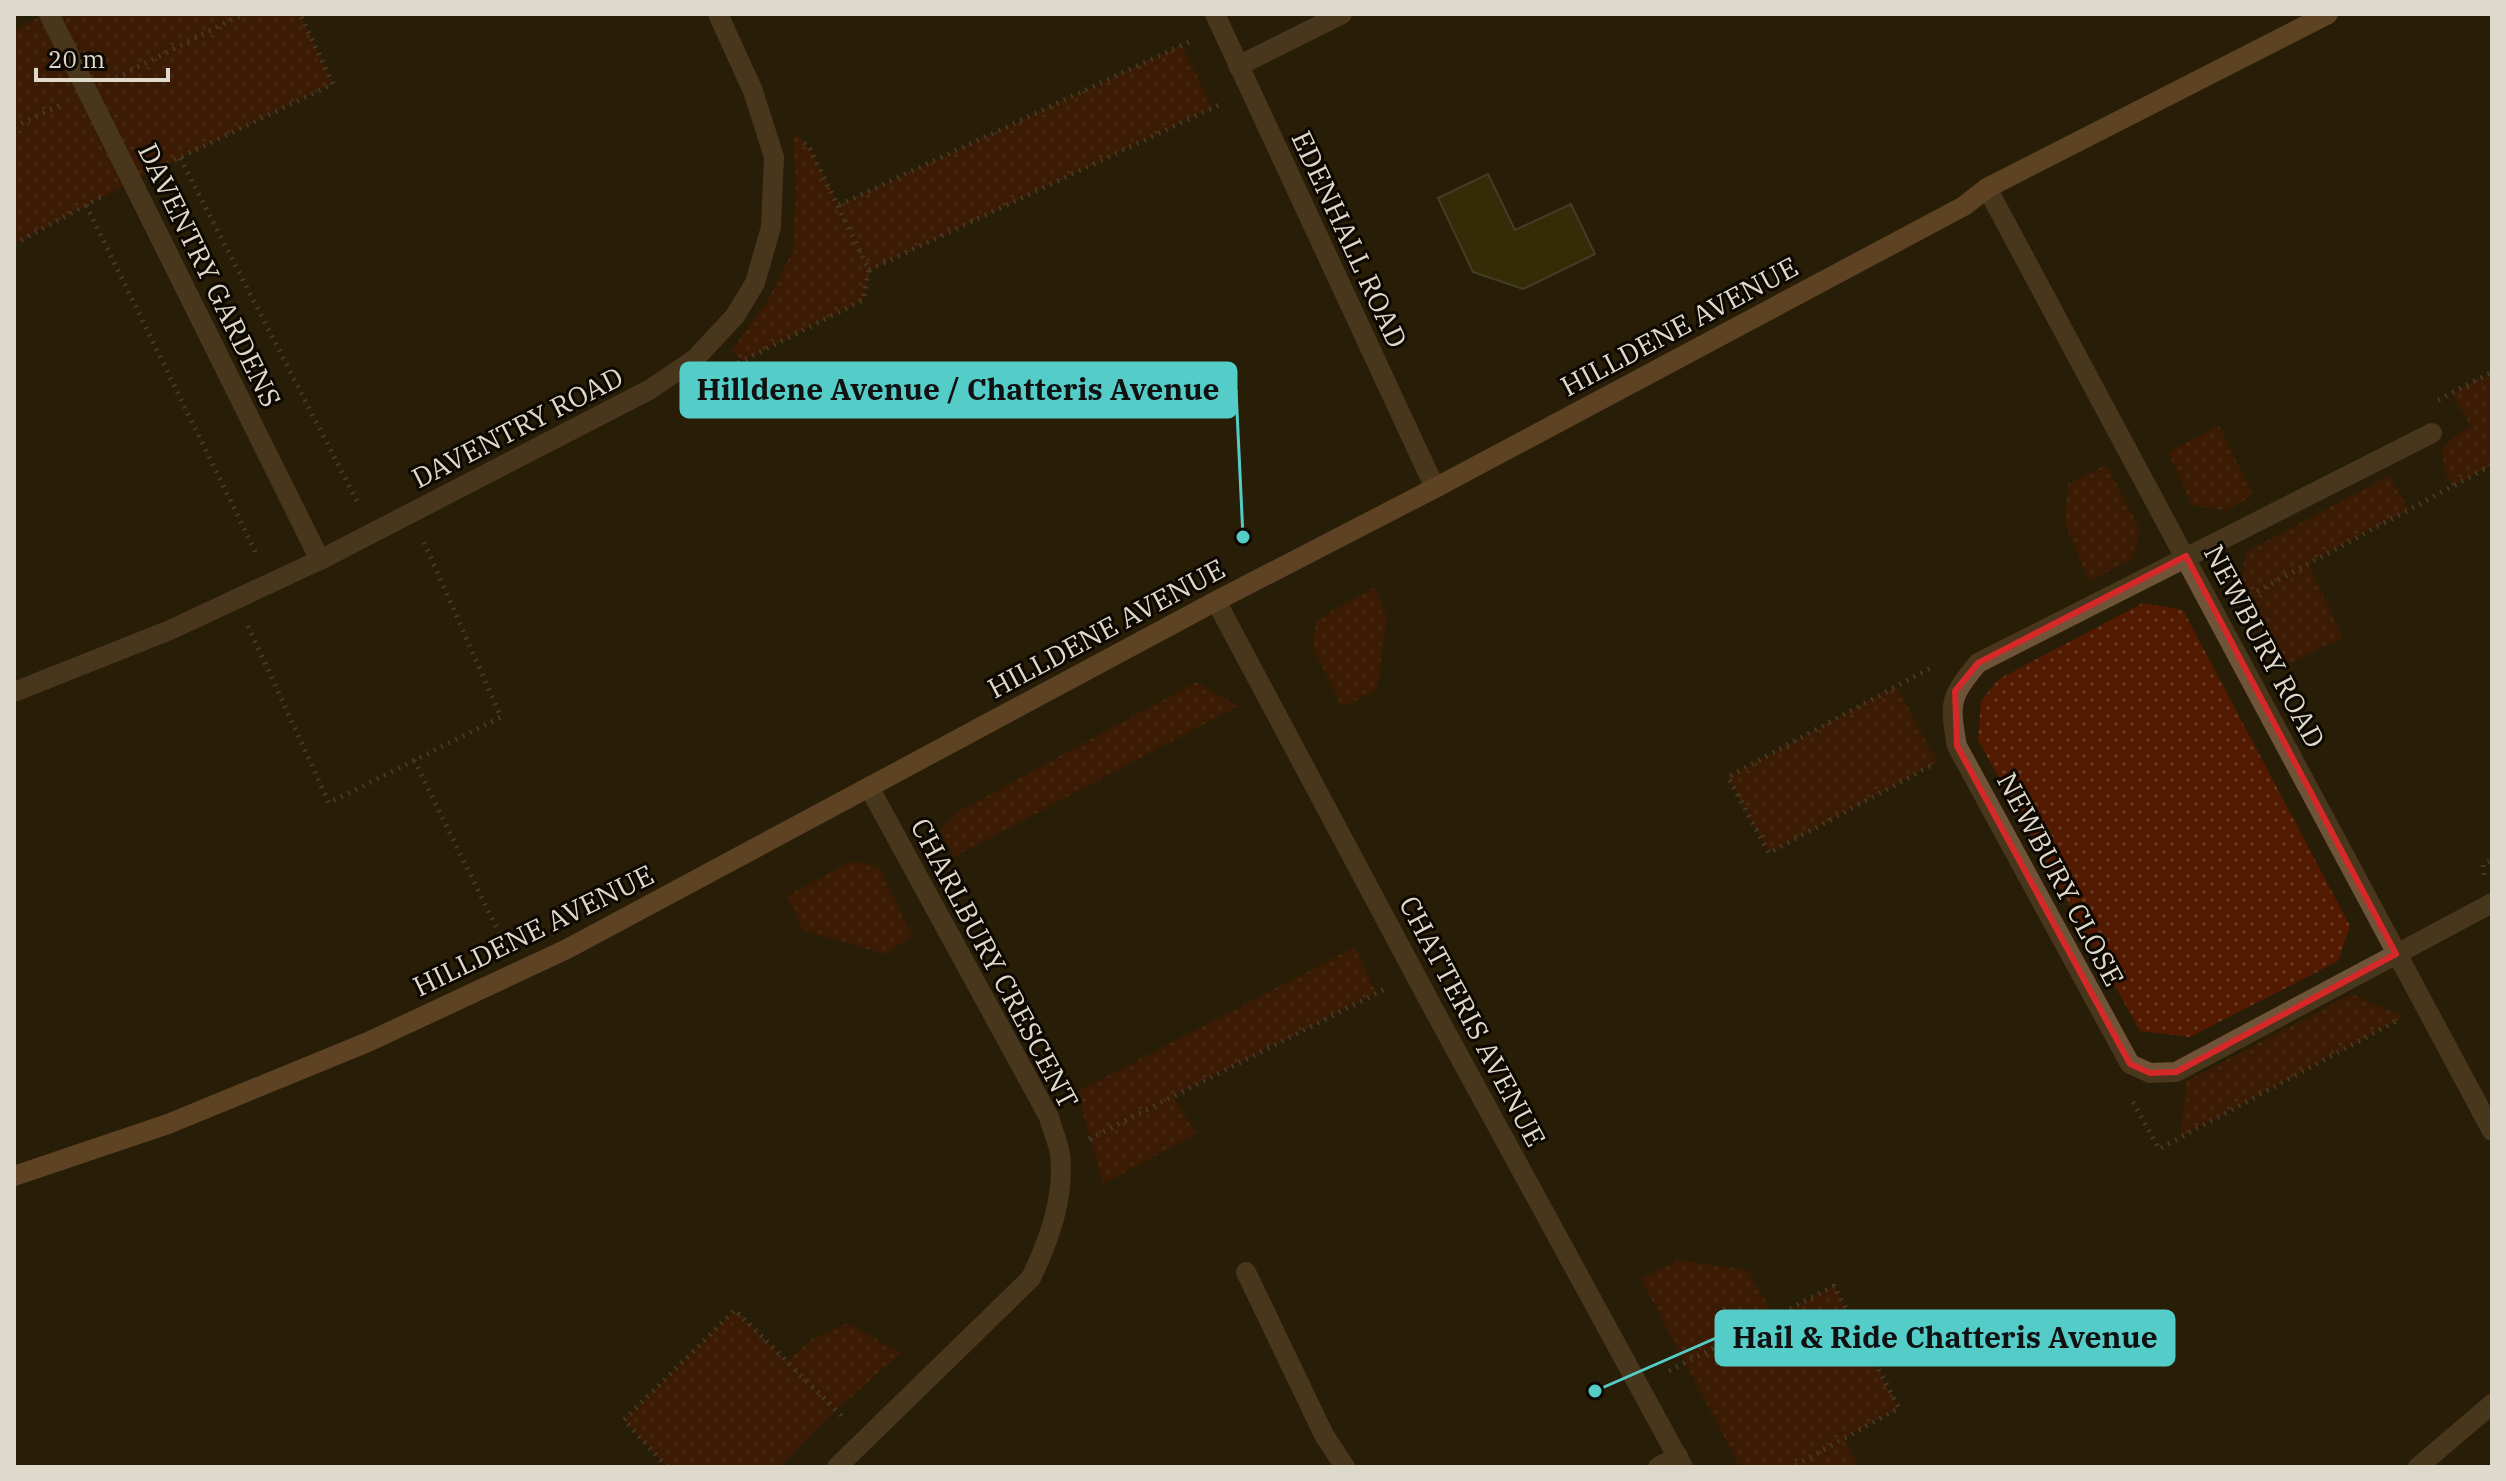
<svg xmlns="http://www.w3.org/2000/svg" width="2506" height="1481" viewBox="0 0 2506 1481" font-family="'IBM Plex Serif',serif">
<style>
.grass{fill:url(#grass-dots)}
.building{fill:#413e06;stroke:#66654b;stroke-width:2}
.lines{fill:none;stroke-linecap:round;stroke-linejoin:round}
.path{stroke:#655b48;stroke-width:5;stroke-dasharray:2 6;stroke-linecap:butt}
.street{stroke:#6f5439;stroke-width:20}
.secondary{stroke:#9d7146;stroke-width:20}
.marked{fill:none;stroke:#d62828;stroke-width:6;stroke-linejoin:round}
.labels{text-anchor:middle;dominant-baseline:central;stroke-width:6;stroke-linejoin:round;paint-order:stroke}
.street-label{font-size:28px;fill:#dfd9cb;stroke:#0d0802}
.leader{fill:none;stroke:#54cdc8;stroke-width:3}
.callout-dot{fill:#54cdc8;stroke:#0d0802;stroke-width:3}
.callout{fill:#54cdc8;stroke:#54cdc8;stroke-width:3}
.callout-label{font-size:30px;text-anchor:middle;font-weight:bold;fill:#111}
</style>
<defs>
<pattern id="grass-dots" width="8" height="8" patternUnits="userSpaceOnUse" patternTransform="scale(2)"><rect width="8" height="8" fill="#521a00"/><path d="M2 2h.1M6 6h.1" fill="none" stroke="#6a3b24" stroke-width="1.8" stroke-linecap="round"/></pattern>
</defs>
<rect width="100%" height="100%" fill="#281d07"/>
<g class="grass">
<path d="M45 14H300L333 84 133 181 14 244V30Z"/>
<path d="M1182 45 1212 108 870 270 863 300 742 361 732 350 765 305 793 251 796 184 793 131 810 149 839 205Z"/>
<path d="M2492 372V465L2452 486 2445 473 2442 449 2455 436 2471 426 2451 393Z"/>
<path d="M2219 426 2253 495 2226 511 2192 505 2168 452Z"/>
<path d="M2106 465 2140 530 2133 558 2089 582 2065 523 2068 484Z"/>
<path d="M2389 476 2409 509 2308 563 2343 638 2279 668 2245 598 2242 575 2246 552Z"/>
<path d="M1375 587 1387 617 1377 690 1342 707 1313 648 1316 620Z"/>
<path d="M2143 603 2183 610 2350 926 2338 961 2190 1037 2140 1031 1978 740 1981 701 1999 679Z"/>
<path d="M1196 682 1238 706 954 857 940 830 956 813Z"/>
<path d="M1896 686 1937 762 1769 853 1728 777Z"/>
<path d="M852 861 879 867 912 936 886 954 804 931 787 896Z"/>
<path d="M1355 947 1376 993 1173 1096 1196 1134 1103 1184 1077 1092Z"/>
<path d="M2352 994 2404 1017 2180 1137 2187 1081Z"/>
<path d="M1678 1260 1747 1270 1775 1317 1834 1286 1899 1408 1844 1438 1858 1467H1740L1641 1279Z"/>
<path d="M735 1310 787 1362 812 1339 847 1323 901 1353 836 1410 780 1467H667L624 1420Z"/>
</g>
<path class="building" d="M1488 174 1515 230 1571 204 1595 254 1523 289 1473 272 1438 198Z"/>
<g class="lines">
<g class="path">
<path d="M116 78 243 14"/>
<path d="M14 127 60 105"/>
<path d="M180 158 359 505"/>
<path d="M160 167 333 84 300 14"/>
<path d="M86 205 256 553"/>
<path d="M839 205 1193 40"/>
<path d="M14 244 105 195"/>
<path d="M869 270 1223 103"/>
<path d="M738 363 863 300 869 270 810 149 804 143"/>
<path d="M2438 400 2492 372"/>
<path d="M2243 599 2492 465"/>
<path d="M248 626 329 803 501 717 424 542"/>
<path d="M414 760 504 943"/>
<path d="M1930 766 1769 853 1728 777 1934 666"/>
<path d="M2484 875 2483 864 2492 860"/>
<path d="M2133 1102 2159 1149 2398 1020"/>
<path d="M1089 1139 1387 988"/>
<path d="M1669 1371 1834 1286 1899 1408 1792 1467"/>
<path d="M667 1467 624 1420 735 1310 842 1416"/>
</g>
<g class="street">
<path d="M49 14 320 560"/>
<path d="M1215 14 1435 488"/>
<path d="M1238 66 1342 14"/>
<path d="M1987 188 2492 1131"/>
<path d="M2432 433 1978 663C1950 697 1949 702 1957 746L2130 1064 2150 1073 2176 1072 2492 903"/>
<path d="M1216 601 1434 1010 1683 1467"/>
<path d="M14 692 170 630 320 560 649 390 695 359 735 316 755 283 771 227 774 157 753 91 718 14"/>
<path d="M1246 1272 1324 1435 1345 1467"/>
<path d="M837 1467 1031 1278C1049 1240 1065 1197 1060 1154 1058 1142 1052 1129 1049 1117L869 787"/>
<path d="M1658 1467 1678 1456"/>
<path d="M2418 1467 2492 1404"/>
</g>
<path class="secondary" d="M14 1176 168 1124 368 1042 567 949 1216 601 1435 488 1964 206 1987 188 2328 14"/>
</g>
<path d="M0 0H2506V1481H0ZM2186 556 2396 954 2176 1072 2150 1073 2130 1064 1957 746 1955 691 1978 663Z" fill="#281d07" fill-opacity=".55" fill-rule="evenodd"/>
<path class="marked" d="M2186 556 2396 954 2176 1072 2150 1073 2130 1064 1957 746 1955 691 1978 663Z"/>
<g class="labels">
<g class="street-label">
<text transform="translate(1350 239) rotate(65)">EDENHALL ROAD</text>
<text transform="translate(210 275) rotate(64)">DAVENTRY GARDENS</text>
<text transform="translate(1679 326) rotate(-28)">HILLDENE AVENUE</text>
<text transform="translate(517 427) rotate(-27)">DAVENTRY ROAD</text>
<text transform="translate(1106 628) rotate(-28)">HILLDENE AVENUE</text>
<text transform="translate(2265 646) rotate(62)">NEWBURY ROAD</text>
<text transform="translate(2061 879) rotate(62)">NEWBURY CLOSE</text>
<text transform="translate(533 930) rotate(-26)">HILLDENE AVENUE</text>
<text transform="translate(995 963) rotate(62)">CHARLBURY CRESCENT</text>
<text transform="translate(1473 1021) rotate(62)">CHATTERIS AVENUE</text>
</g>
</g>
<path class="leader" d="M1243 537L1236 390M1595 1391L1716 1338"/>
<g class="callout-dot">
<circle cx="1243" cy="537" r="8"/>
<circle cx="1595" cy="1391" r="8"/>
</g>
<g class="callout">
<rect x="681" y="363" width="555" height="54" rx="8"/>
<rect x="1716" y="1311" width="458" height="54" rx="8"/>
</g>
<g class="callout-label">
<text x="958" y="400">Hilldene Avenue / Chatteris Avenue</text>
<text x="1945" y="1348">Hail &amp; Ride Chatteris Avenue</text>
</g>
<rect width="2506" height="1481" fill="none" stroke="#dfd9cb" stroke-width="32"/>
<path d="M36 68v12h132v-12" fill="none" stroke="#dfd9cb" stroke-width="4"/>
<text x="48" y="68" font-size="24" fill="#dfd9cb" stroke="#0d0802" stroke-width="6" paint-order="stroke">20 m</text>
</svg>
